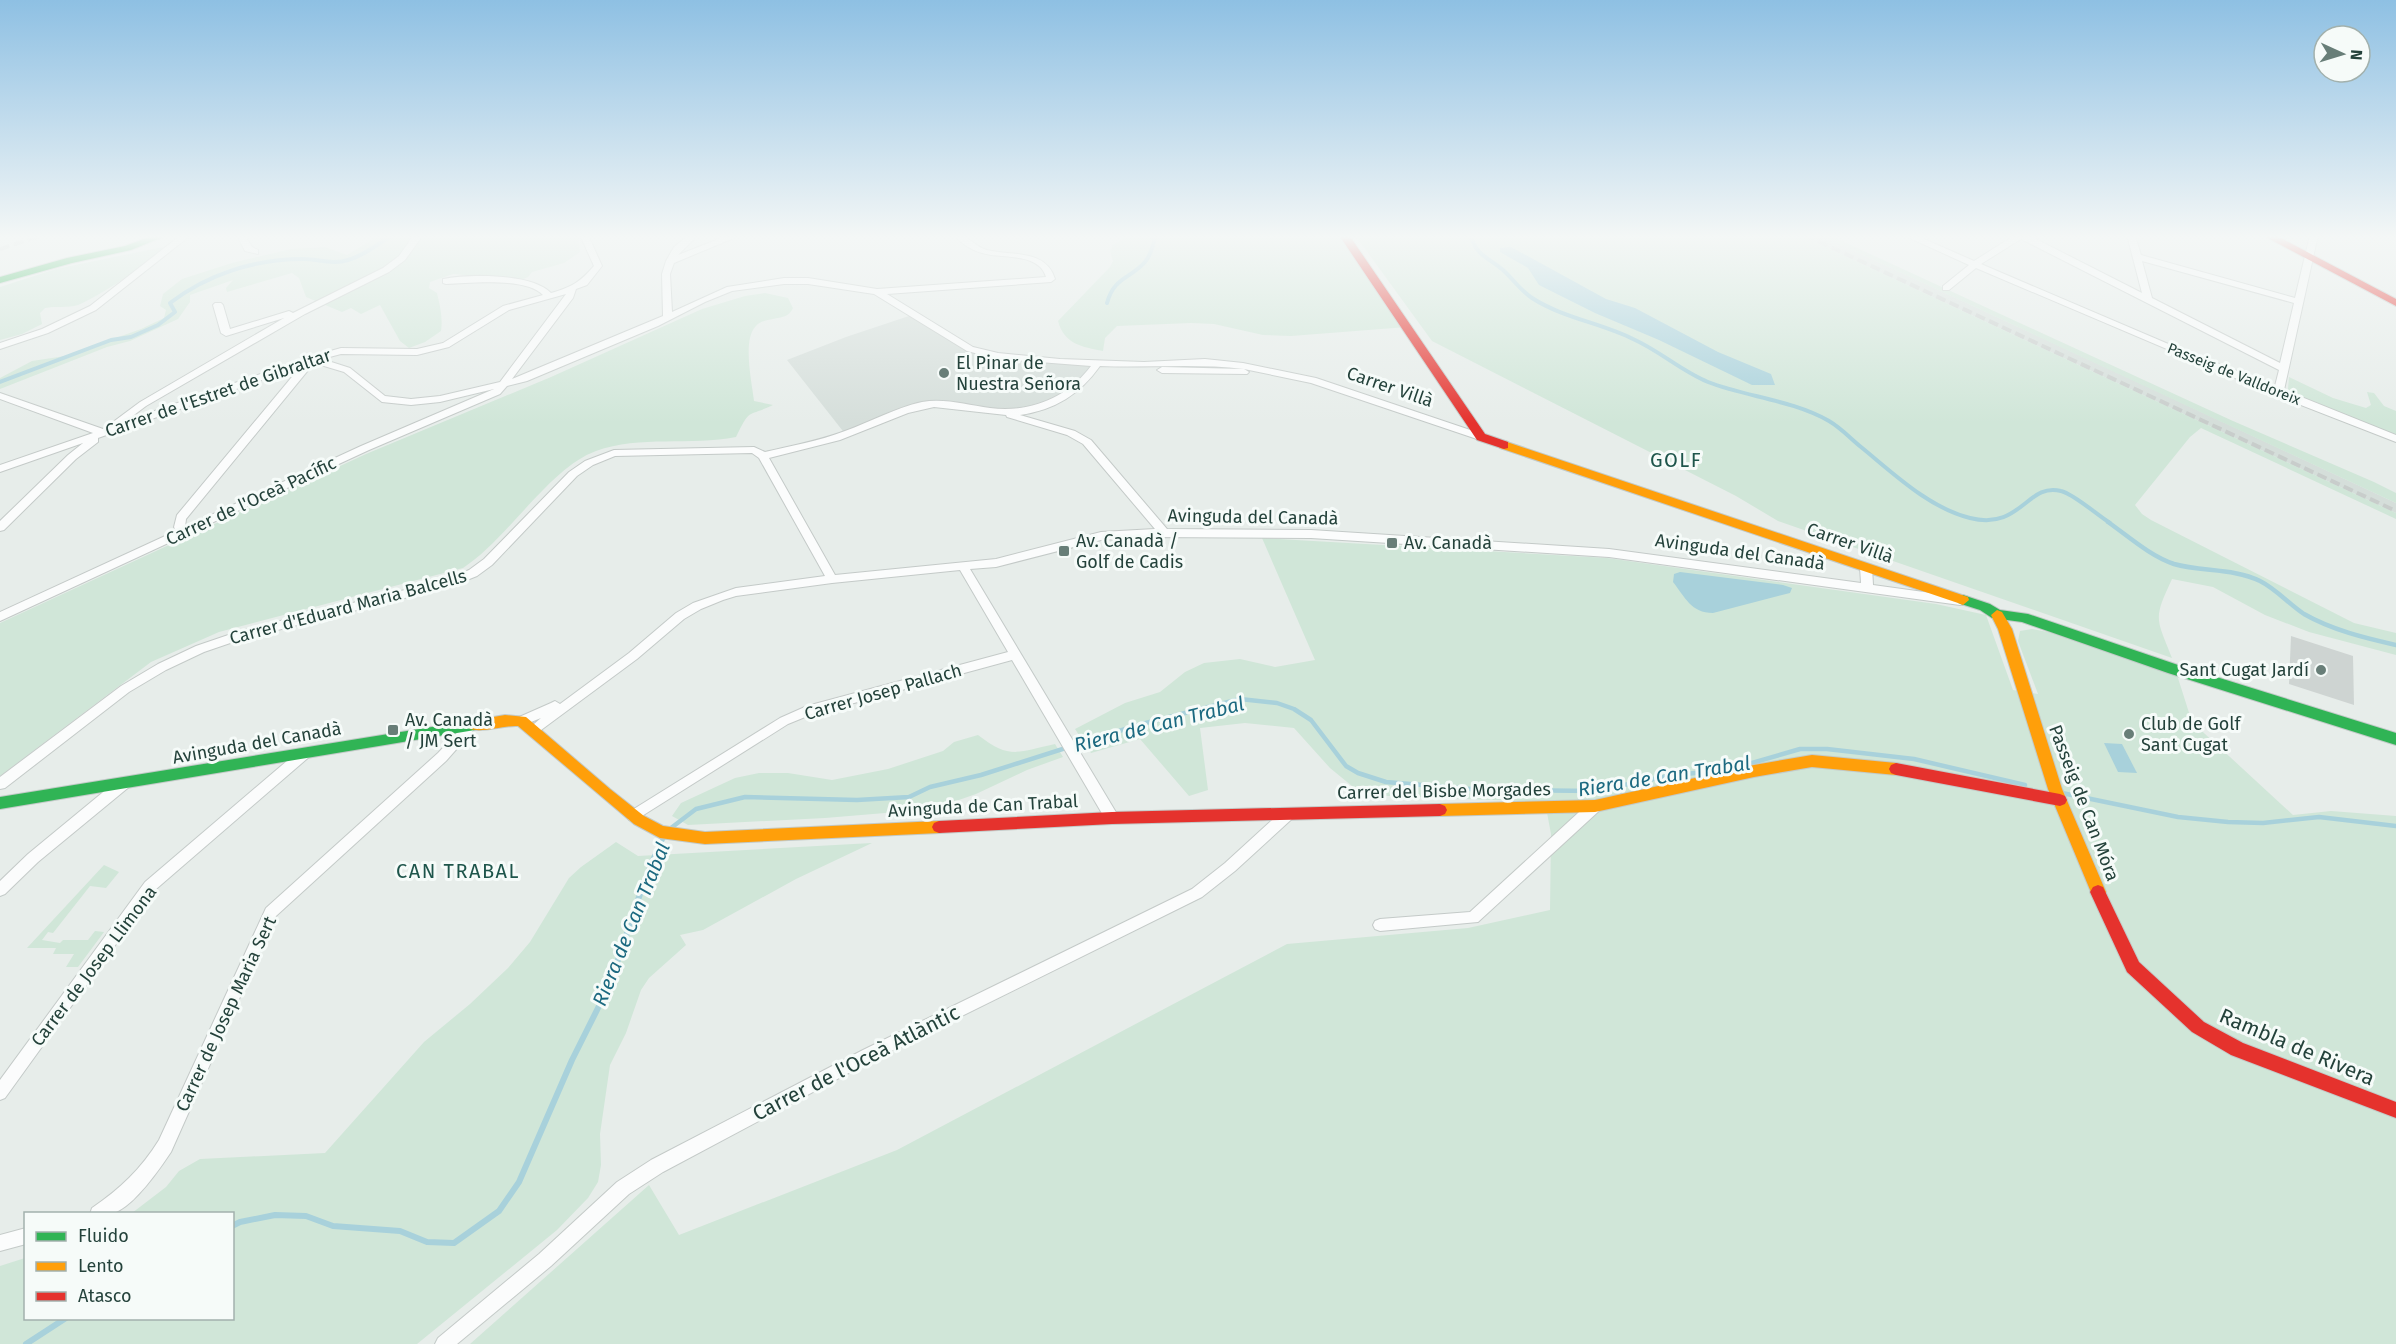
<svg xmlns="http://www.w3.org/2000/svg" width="2396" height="1344" viewBox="0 0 2396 1344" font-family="'Fira Sans',sans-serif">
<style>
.built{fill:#d5deda}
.green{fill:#d0e6d8}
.water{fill:#a8d1db}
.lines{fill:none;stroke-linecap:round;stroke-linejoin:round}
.stream-far2{stroke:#a8d1db;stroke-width:4}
.stream-far1{stroke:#a8d1db;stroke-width:4.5}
.stream{stroke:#a8d1db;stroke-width:6}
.building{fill:#ced4d2}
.street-casing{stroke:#c4cac8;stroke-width:2}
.fast-casing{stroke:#c3cac8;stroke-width:2}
.slow-casing{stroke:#c3cac8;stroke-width:2}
.jam-casing{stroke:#c3cac8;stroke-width:2}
.street{fill:#fbfcfc;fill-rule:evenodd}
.fast{fill:#30b455;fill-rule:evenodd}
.slow{fill:#ff9f0a;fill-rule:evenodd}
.jam{fill:#e5322d;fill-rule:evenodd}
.rail{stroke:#c8cdcb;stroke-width:4;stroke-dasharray:10 4.5;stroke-linecap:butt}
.poi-dot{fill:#687e78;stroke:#f6fbf9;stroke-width:2}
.labels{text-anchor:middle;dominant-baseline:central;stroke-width:6;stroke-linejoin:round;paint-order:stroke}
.far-street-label{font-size:15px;fill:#24423b;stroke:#f6fbf9}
.poi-label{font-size:18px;fill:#24423b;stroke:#f6fbf9;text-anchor:start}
.street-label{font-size:18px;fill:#24423b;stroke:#f6fbf9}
.neighbourhood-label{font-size:20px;letter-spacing:1.5px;fill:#1e554b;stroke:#f6fbf9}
.water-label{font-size:20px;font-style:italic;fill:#1b6980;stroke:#f6fbf9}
.near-street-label{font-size:21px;fill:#24423b;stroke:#f6fbf9}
</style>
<rect width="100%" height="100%" fill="#e7edea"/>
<g class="built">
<path d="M1800 235H1820L2135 381 2396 503V513Z"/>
<path d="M912 315 970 349 1091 366 1073 392 1022 412 925 405 846 435 787 360 846 337Z"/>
</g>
<g class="green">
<path d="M380 235H578L580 252 564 263 532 272 528 277 521 280 453 274 430 282 429 288 437 293C440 306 443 318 441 331L425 342 409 348 400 341 380 305 361 314 351 308 342 312 306 297 299 278 292 273 227 292 226 288 233 280 190 295V302L178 319 130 341 107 347 0 389V378L32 361 65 356 141 329 164 318 166 310 160 306 163 294 182 279 232 263 291 249 325 247 347 255Z"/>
<path d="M1129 235H1344L1407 327 1291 336 1263 335 1214 324 1191 323 1117 326 1105 338 1103 351C1082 347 1064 344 1058 321L1110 267 1113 261 1110 251 1113 245Z"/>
<path d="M1355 235H1800L2396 513V519L2201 428 2190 437 2135 505 2142 514 2151 520 2354 623 2396 633V655L2309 632 2265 615 2213 587 2172 579C2153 620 2156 617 2172 658L1778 521 1736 496 1432 341Z"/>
<path d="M1820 235H1829L2233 421 2374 482 2396 493V503Z"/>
<path d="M163 247C155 261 94 299 78 305 68 308 55 306 45 308L40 313 42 324 22 334 0 340V287L56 269Z"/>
<path d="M765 293 788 298 793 308C789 317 782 317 773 319 768 320 760 321 756 326 742 339 752 383 754 401L773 405C746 418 751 407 736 437 691 446 640 435 596 451 549 468 507 540 463 568L219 632 151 662 0 776V623L366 454 551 377 702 309 745 296Z"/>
<path d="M2289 377 2333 398 2366 408 2371 405 2367 392 2374 393 2384 406 2396 411V436L2290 392 2288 389Z"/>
<path d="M1262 538 1607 558 1936 604 1986 615 2013 690 2038 694 2018 641 2020 631 2032 629 2048 632 2177 675 2192 722 2293 815 2331 811 2396 816V1344H470L649 1185 679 1235 897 1150 1287 944 1468 928 1550 910 1551 834 1545 802 1363 795 1330 768 1294 728 1245 723 1200 728 1208 790 1189 796 1140 739 1091 753 1075 729 1125 703 1160 692 1185 672 1204 663 1240 659 1275 667 1315 660Z"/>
<path d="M978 735C1010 760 1018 752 1055 744L1063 757 1027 770 976 794 933 809 825 818 688 825 672 816 681 803 735 778 759 773H788L832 780 888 769 943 751 954 742Z"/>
<path d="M616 842 638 856 872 843 796 879 703 930 680 935 686 945 649 978 641 990 626 1033 610 1065 600 1134 601 1165 598 1182 588 1198 557 1230 417 1344H0V1266L25 1258 26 1318H232V1214L132 1213 166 1187 179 1171 200 1159 325 1153 424 1042 470 1004 508 968 530 942 569 878 581 867Z"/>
<path d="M104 865 119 872 106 888 90 886 53 933 48 932 42 940 60 943 63 940H88L95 931 104 932 78 967H66L74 954H53L56 948H27Z"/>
</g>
<g class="water">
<path d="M1511 247 1606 299 1635 308 1718 352 1771 374 1775 385H1752L1659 340 1595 313 1539 285 1528 268 1500 252V248Z"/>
<path d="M1680 572 1783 585 1792 588 1790 593 1713 613C1691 613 1685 597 1673 582L1674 574Z"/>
<path d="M2104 743 2122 744 2137 773 2118 772Z"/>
</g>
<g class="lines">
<g class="stream-far2">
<path d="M1470 235C1478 257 1486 256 1503 270 1513 279 1520 290 1532 298 1563 318 1601 323 1633 339 1660 351 1681 371 1708 382 1747 397 1792 400 1829 421 1841 428 1850 438 1861 447 1893 473 1929 508 1970 518 2021 531 2027 482 2061 491 2074 494 2097 515 2110 523"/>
<path d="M1107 303C1114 277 1130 279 1145 262 1152 254 1153 244 1156 235"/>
<path d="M0 382 111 340 131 337 158 325 175 312 170 303C208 274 255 259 303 259 318 259 333 265 348 260 365 255 378 244 392 235"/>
</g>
<g class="stream-far1">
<path d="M2108 522C2128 536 2150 556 2174 564 2202 572 2233 568 2260 581 2276 589 2289 604 2304 614 2332 630 2365 638 2396 645"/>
<path d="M2062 793 2178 817 2228 822 2263 823 2319 817 2396 826"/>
<path d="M671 828 696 809 745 797 857 800 909 797 930 787 981 775 1138 725 1240 699 1277 703 1294 709 1311 720 1346 766 1358 773 1386 782 1483 790 1595 791 1668 776 1731 769 1800 749H1827L1914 759 2025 785"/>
<path d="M643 886 651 862 664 837"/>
</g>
<g class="stream">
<path d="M232 1226 240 1222 275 1215 306 1216 333 1226 400 1231 427 1242 454 1243 499 1211 519 1182 572 1060 610 984 643 885"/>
<path d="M26 1344 66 1318"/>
</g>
</g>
<path class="building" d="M2291 636 2353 656 2354 705 2289 684Z"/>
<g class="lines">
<g class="street-casing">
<g id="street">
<path d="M181 235H191L96 310 48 333 0 349V343L42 329 90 306Z"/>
<path d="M241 235H249L247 239 252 247 258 250V254L245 251 239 239Z"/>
<path d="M414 235H423L405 260 389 272 305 314 146 406 126 421 309 357 341 348 417 349 443 343 503 306 543 295C526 277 470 283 446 284L443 283V279C469 274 532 273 551 293 572 287 580 282 594 266L580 235H588L602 266 587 285 576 289 573 298 512 379 663 316 662 274 666 261 674 247 689 235H698L678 255 729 235H741L674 263 670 274 672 312 727 287 784 278H808L877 289 1046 277C1039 252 1001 259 982 253 971 250 961 243 954 235 970 235 973 246 987 250 1012 256 1046 249 1055 279L1051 282 887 294 973 347 998 353 1060 359 1144 362 1205 359 1243 363 1316 378 1485 435 1486 437 1485 439H1477L1311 383 1244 369 1249 372 1247 374 1162 373 1157 370 1162 367 1244 369C1196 363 1148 368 1100 366 1080 394 1055 410 1020 415L1075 431 1091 440 1167 529 1311 530 1609 549 1861 583 1860 567 1866 563 1872 567 1873 585 1960 597 1966 601 1960 605 1609 557 1311 538 1153 537 1101 540 996 567 970 569 1117 814 1119 818 1117 822 1112 823 1107 822 1012 660 810 715 788 724 634 821 629 820 627 816 629 812 780 718 807 706 1008 652 960 570 832 583 736 596 723 600 701 609 684 619 637 659 537 733H529L527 730 541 718 521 726 517 724 515 721 517 718 551 703 555 701 560 704 629 653 676 613 693 603 736 588 825 576 759 458 752 453 615 456 593 465 577 476 492 565 477 576 452 586 242 639 204 652 166 670 129 692 5 788 0 789V777L121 686 158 664 196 646 240 631 449 579 469 570 484 559 569 472 585 461 614 450 754 447 765 452C791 446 819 441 845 431 870 422 895 408 922 402 945 398 967 405 990 408 1030 413 1067 398 1091 366L998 359 967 351 874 294 808 284H784L732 291 705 302 658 326 527 381 507 386 500 394 369 450 0 621V612L176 531 174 527 177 515 301 366 98 438V442L76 459 4 530 0 531V521L68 455 83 443 0 472V465L93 433 0 399V393L103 429 105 428 140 402 284 318 226 336 221 333 213 305 215 303H221L223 305 230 329 289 311 293 313 383 268 399 256ZM566 294 500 382 440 396 411 399 385 396 350 368 322 359 341 354 417 355 449 347 509 310ZM314 363 344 372 382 402 411 405 440 402 494 389 361 446 185 527 186 519ZM934 407 1006 415 1007 417 1067 435 1083 444 1155 529 1101 532 996 559 835 575 769 458 840 440 908 413Z"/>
<path d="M1903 235H1915L1974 261 2015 235H2028L2142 293 2127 235H2135L2141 255 2295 298 2310 235H2318L2284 390 2396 435V442L2275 395 1976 268 1949 290H1943V286L1969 265ZM2021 239 2279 370 2275 386 2166 343 1981 264ZM2142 261 2294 303 2280 363 2152 298Z"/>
<path d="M472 719 476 721 478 724 476 727 446 761 276 916 171 1152C159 1170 134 1206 114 1213 107 1215 97 1214 90 1214L92 1208C120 1189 141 1169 159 1140L266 908 438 753 468 721Z"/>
<path d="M305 748 309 749 311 753 309 757 155 890 5 1098 0 1100V1080L145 882 301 749Z"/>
<path d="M124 778 129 779 130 783 129 787 38 862 5 894 0 896V881L28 854 119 779Z"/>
<path d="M1595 801 1600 802 1602 806 1600 810 1478 922 1380 931 1375 929 1373 925 1375 921 1380 919 1470 912 1590 802Z"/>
<path d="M1289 808 1294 809 1296 813 1294 817 1235 871 1202 897 873 1060 663 1172 629 1194 551 1266 457 1344H435L438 1338 539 1254 617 1182 651 1160 863 1050 1192 889 1225 863 1284 809Z"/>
<path d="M26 1228V1244L0 1251V1235Z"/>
</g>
</g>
<g class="fast-casing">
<g id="fast">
<path d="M154 235H168L131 250 72 263 0 283V277L67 258 125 246Z"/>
<path d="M1963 595 1990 604 2000 610 2028 614 2178 665 2396 733V745L2168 673 2022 622 1992 618 1980 610 1958 603 1957 600Z"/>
<path d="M475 720 480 721 482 725 480 729 475 730 0 809V797Z"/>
</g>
</g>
<g class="slow-casing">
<g id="slow">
<path d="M1504 441 1968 597 1969 600 1963 605 1958 603 1500 448 1498 445Z"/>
<path d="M1997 610 2002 612 2012 629 2062 789 2106 892 2103 897 2098 899 2093 897 2048 789 1998 629 1991 615Z"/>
<path d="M505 715 526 717 610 789 644 816 663 826 705 832 939 821 944 823 946 827 944 831 939 833 705 844 660 838 634 824 518 726C503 725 484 733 470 729L468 725 470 721Z"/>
<path d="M1812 755 1896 763 1901 765 1903 769 1901 773 1896 775 1812 767 1754 777 1595 812 1440 816 1435 814 1433 810 1435 806 1440 804 1595 800 1754 765Z"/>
</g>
</g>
<g class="jam-casing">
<g id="jam">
<path d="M1339 235H1349L1485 434 1508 442V448L1504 449 1477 440Z"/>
<path d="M2262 235H2275L2396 299V306Z"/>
<path d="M1896 763 2060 794 2065 796 2067 800 2065 804 2060 806 1896 775 1891 773 1889 769 1891 765Z"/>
<path d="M1440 804 1445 806 1447 810 1445 814 1440 816 1112 824 939 833 934 831 932 827 934 823 939 821 1112 812Z"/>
<path d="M2098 885 2103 887 2139 962 2204 1022 2243 1043 2396 1102V1118L2231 1055 2192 1032 2127 972 2090 892 2093 887Z"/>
</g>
</g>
<use href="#street" class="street"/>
<use href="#fast" class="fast"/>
<use href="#slow" class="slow"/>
<use href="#jam" class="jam"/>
<g class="rail">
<path d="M1805 235 2396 511"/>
<path d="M0 249 43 235"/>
</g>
</g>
<linearGradient id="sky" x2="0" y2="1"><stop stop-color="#8ec0e3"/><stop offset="0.56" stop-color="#f4f7f6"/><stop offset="1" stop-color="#f4f7f6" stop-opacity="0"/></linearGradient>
<rect width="2396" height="423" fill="url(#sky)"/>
<g class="poi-dot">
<circle cx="944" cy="373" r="6"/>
<rect x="1386" y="537" width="12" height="12" rx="3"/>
<rect x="1058" y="545" width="12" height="12" rx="3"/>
<circle cx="2321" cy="670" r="6"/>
<rect x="387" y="724" width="12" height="12" rx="3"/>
<circle cx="2129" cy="734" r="6"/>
</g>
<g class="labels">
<g class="far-street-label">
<text transform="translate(2234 374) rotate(22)">Passeig de Valldoreix</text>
</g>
<g class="poi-label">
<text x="956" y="363">El Pinar de<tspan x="956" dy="21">Nuestra Señora</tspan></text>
<text x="1076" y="541">Av. Canadà /<tspan x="1076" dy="21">Golf de Cadis</tspan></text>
<text x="1404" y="543">Av. Canadà</text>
<text x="2309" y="670" text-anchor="end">Sant Cugat Jardí</text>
<text x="405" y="720">Av. Canadà<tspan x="405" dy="21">/ JM Sert</tspan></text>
<text x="2141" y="724">Club de Golf<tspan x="2141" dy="21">Sant Cugat</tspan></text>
</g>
<g class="street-label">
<text transform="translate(1390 387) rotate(19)">Carrer Villà</text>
<text transform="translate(218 393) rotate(-19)">Carrer de l'Estret de Gibraltar</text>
<text transform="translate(251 501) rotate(-25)">Carrer de l'Oceà Pacífic</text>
<text transform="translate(1253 517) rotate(1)">Avinguda del Canadà</text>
<text transform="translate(1850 543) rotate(19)">Carrer Villà</text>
<text transform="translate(1740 552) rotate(8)">Avinguda del Canadà</text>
<text transform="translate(348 607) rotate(-15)">Carrer d'Eduard Maria Balcells</text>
<text transform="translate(883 692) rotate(-16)">Carrer Josep Pallach</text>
<text transform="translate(257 743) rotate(-10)">Avinguda del Canadà</text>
<text transform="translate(1444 791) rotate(-1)">Carrer del Bisbe Morgades</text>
<text transform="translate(2084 803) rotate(69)">Passeig de Can Móra</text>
<text transform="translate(983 806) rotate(-3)">Avinguda de Can Trabal</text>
<text transform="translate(94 966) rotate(-53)">Carrer de Josep Llimona</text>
<text transform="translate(226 1014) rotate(-65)">Carrer de Josep Maria Sert</text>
</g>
<g class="neighbourhood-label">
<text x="1676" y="460">GOLF</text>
<text x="458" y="871">CAN TRABAL</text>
</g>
<g class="water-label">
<text transform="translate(1159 724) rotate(-14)">Riera de Can Trabal</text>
<text transform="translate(1664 776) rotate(-9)">Riera de Can Trabal</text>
<text transform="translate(631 924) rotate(-68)">Riera de Can Trabal</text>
</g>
<g class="near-street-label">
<text transform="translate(2297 1047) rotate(23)">Rambla de Rivera</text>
<text transform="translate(856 1063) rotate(-27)">Carrer de l'Oceà Atlàntic</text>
</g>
</g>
<rect x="24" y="1212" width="210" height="108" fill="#f6fbf9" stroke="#a2b1ad" stroke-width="1.5"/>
<rect x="36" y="1232" width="30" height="9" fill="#30b455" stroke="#a2b1ad" stroke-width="1.5"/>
<text x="78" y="1242" font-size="18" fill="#24423b">Fluido</text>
<rect x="36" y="1262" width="30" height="9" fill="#ff9f0a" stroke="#a2b1ad" stroke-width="1.5"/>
<text x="78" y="1272" font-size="18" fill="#24423b">Lento</text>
<rect x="36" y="1292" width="30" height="9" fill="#e5322d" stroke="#a2b1ad" stroke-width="1.5"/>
<text x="78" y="1302" font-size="18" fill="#24423b">Atasco</text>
<g transform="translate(2342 54) rotate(94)"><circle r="28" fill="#f6fbf9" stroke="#a2b1ad" stroke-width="1.5"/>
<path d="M0-4.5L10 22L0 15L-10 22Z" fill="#687e78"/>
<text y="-9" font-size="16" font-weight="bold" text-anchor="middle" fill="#24423b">N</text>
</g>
</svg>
